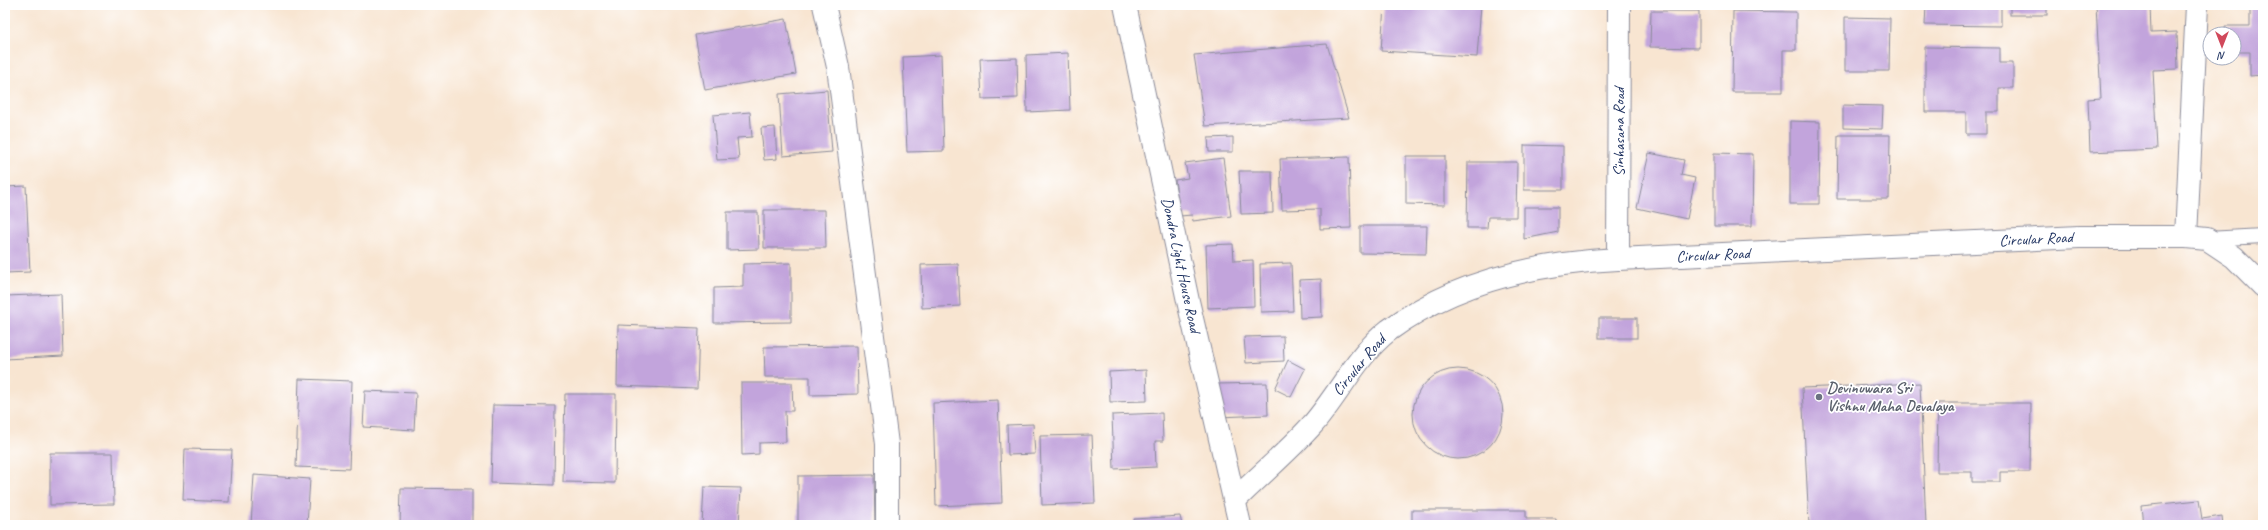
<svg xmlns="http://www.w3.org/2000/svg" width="2268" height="530" viewBox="0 0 2268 530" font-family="Caveat,sans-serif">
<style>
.building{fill:#c2a4dc}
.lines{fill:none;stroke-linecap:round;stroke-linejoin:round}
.service-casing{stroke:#8a8a98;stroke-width:16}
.minor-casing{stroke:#8a8a98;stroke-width:24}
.primary-casing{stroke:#8a8a98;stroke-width:24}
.service{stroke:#fff;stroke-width:14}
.minor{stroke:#fff;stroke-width:22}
.primary{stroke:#fff;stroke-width:22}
.worship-dot{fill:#6b7280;stroke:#fff;stroke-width:1.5}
.labels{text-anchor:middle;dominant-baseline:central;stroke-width:3.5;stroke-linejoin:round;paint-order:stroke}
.street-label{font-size:16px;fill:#1b2f5e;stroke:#fff}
.worship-label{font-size:16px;font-weight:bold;fill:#5b616d;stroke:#fff;text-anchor:start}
</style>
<rect width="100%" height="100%" fill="#fff"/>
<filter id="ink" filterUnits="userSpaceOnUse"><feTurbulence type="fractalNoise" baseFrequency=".025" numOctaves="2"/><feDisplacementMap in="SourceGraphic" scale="8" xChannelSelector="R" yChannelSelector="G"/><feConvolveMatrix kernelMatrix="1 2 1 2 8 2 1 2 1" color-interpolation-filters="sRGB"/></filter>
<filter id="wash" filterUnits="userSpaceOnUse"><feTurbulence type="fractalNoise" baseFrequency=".012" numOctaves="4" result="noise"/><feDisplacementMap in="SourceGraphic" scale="16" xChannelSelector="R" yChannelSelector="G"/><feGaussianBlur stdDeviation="0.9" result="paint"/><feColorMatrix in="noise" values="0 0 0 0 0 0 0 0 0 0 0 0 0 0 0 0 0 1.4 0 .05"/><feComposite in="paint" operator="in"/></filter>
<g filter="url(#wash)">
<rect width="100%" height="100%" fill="#f8e5d1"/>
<g id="blocks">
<g class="building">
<path d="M1384 5H1481L1477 57 1381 51Z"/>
<path d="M1926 5H2001V26L1925 25Z"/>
<rect x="2010" y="5" width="37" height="10"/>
<path d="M2096 5H2150L2151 33 2177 32 2178 69 2153 70 2157 149 2090 152 2088 99 2101 98Z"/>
<path d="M2250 5H2263V75L2250 76V52H2234V34H2225V26H2250Z"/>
<path d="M1651 11H1699V48L1650 47Z"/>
<path d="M1733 11 1796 12V50H1783V92H1732Z"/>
<path d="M1845 17 1890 18 1889 71H1845Z"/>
<path d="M786 19 796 74 705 90 695 35Z"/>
<path d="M1327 44 1349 118 1205 126 1194 55Z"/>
<path d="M1925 47 2000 48V63H2013V88H1999V112H1986V134H1966V112H1925Z"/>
<path d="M1068 53 1070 110 1027 112 1026 55Z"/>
<path d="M941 55 944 151 907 152 903 57Z"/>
<path d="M1017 58 1018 98 982 99 980 59Z"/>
<path d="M827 90 832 152 783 156 779 94Z"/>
<path d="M1843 105 1883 106 1882 129 1843 128Z"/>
<path d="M750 112 752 137 737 138 739 159 717 160 713 115Z"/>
<path d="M1790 121 1820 122 1819 204H1790Z"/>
<path d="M775 127 777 159 764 160 761 128Z"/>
<path d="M1838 135H1890L1889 199H1837Z"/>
<path d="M1233 137V152H1209L1208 138Z"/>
<path d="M1524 145 1563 146V190H1524Z"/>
<path d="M1649 153 1684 160 1681 175 1695 178 1687 219 1637 208Z"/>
<path d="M1714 153 1753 154 1752 226H1714Z"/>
<path d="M1406 156H1445V205L1406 204Z"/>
<path d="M1349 157 1351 228 1320 229V209L1282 210 1280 159Z"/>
<path d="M1223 158 1231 216 1193 221 1192 215 1180 216 1175 180 1188 178 1185 163Z"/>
<path d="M1468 162H1517L1516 217H1488L1487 228H1467Z"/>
<path d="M1239 171H1272L1273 213 1241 214Z"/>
<path d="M26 186 30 272 5 273V187Z"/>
<path d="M1524 207H1558V232L1524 239Z"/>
<path d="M764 210H825L826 248H764Z"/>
<path d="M727 212H758L759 249 727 250Z"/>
<path d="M1360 226H1427L1426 254 1360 253Z"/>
<path d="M1233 244 1234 261 1253 260 1254 306 1208 308 1206 245Z"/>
<path d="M791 263V322L714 323V288L743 287V264Z"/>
<path d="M1291 263 1293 311 1261 312 1260 264Z"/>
<path d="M958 264 960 306 922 308 921 265Z"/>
<path d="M1321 279 1322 317 1300 318 1299 280Z"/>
<path d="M61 294 63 356 5 359V296Z"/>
<rect x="1599" y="318" width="38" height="20"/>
<path d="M618 325 699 328 697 389 617 386Z"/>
<path d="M1283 336 1284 361 1246 363 1244 337Z"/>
<path d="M857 346 858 394 810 395V377H765L764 347Z"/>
<path d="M1288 360 1305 369 1291 397 1275 389Z"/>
<circle cx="1458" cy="414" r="45"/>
<path d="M1146 370 1147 401 1110 402 1109 372Z"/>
<path d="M299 379 352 381 349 469 296 467Z"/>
<path d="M741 383H792L793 411H785L786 442 759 443V454L742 455Z"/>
<path d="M1267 383 1268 415 1218 417 1217 384Z"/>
<path d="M1920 383 1926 525H1809L1802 388Z"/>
<path d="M365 391 416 393 414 430 363 427Z"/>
<path d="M565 394H616L615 483 563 482Z"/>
<path d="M998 400 1002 503 936 506 933 403Z"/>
<path d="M1938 403H2031L2030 472H2000V482H1972V472H1937Z"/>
<path d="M493 405 555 406 554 485 491 483Z"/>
<path d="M1162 413 1163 441H1155L1156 467 1114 469 1112 415Z"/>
<path d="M1033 424 1035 454 1008 455 1007 425Z"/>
<path d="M1092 435 1095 503 1042 505 1040 436Z"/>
<path d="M185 449 232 450 229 502 183 500Z"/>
<path d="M50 453H113L114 504 50 505Z"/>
<path d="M254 475 310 479 307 525H251Z"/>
<path d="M874 475 875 525H798V476Z"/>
<path d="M704 487 741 488 739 525H702Z"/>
<path d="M401 488 472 489V525H400Z"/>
<path d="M2199 500 2202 519 2222 516 2223 525H2143L2141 506Z"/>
<path d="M1412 510H1526V519H1556V525H1412Z"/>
<path d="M1180 516 1182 525H1135L1134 519Z"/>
</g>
</g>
</g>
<g filter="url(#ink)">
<use href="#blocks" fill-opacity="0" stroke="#8a8a98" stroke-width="1"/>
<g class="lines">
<g class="service-casing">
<path id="service" d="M2207 239 2263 236"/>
</g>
<g class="minor-casing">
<g id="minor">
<path d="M824 5 838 67 887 444V525"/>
<path d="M2186 237 2197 5"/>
</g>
</g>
<g class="primary-casing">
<g id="primary">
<path d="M1125 5 1188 301 1240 525"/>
<path d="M1618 259 1619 5"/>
<path d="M1235 500C1260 475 1289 451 1313 424 1339 394 1357 355 1389 330 1455 281 1538 263 1618 259L2079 237H2186L2207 239 2234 257 2263 286"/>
</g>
</g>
<use href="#service" class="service"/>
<use href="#minor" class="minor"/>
<use href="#primary" class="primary"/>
</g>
</g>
<circle class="worship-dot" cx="1819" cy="397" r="4"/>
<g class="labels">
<g class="street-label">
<text transform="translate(1619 132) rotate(-90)">Sinhasana Road</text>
<text transform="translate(2036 239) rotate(-3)">Circular Road</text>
<text transform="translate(1713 255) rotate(-3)">Circular Road</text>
<text transform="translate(1181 265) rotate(78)">Dondra Light House Road</text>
<text transform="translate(1359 365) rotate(-50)">Circular Road</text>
</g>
<g class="worship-label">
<text x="1827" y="388">Devinuwara Sri<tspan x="1827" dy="18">Vishnu Maha Devalaya</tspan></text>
</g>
</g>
<rect width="2268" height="530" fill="none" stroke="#fff" stroke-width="20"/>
<g transform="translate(2222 46) rotate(180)"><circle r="19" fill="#ffffff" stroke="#a4acbf"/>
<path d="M0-3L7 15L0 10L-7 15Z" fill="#d1495b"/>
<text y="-6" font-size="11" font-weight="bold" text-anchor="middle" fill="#1b2f5e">N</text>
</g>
</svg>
